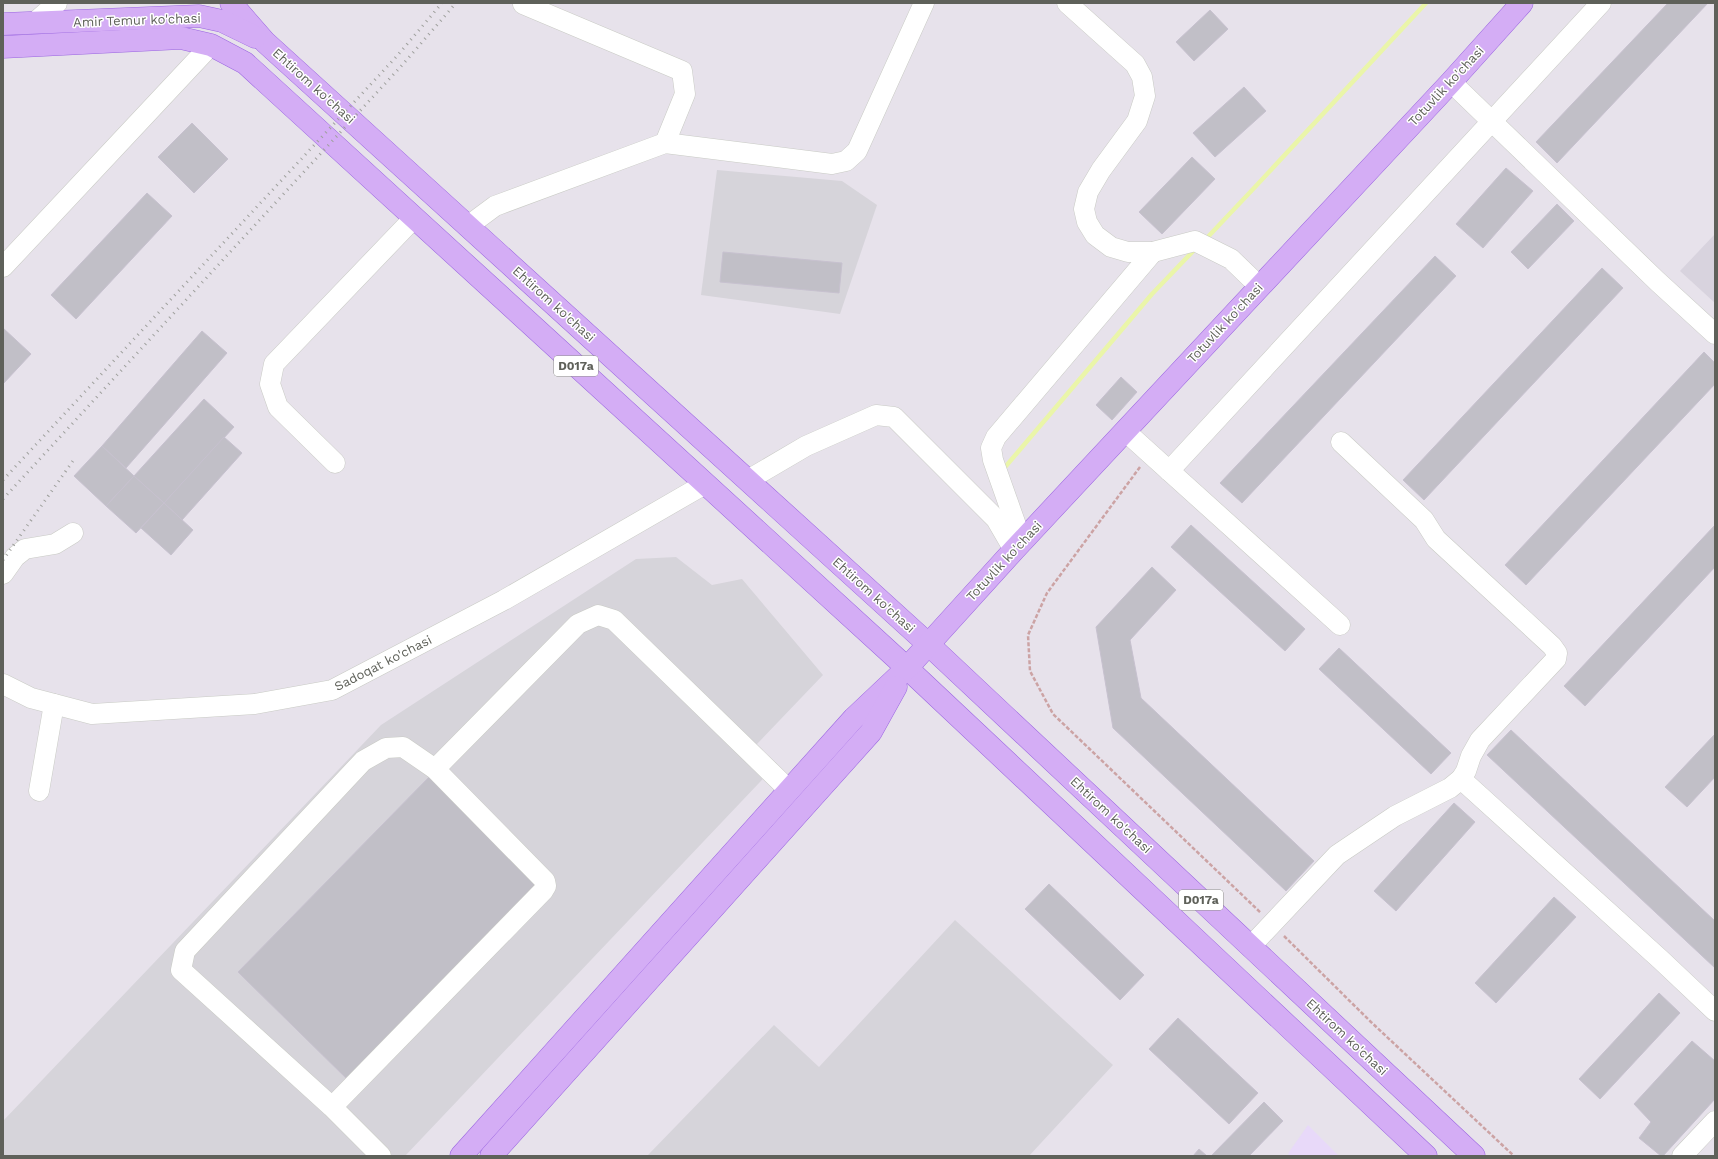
<svg xmlns="http://www.w3.org/2000/svg" width="1718" height="1159" viewBox="0 0 1718 1159" font-family="'Work Sans',sans-serif">
<style>
.commercial{fill:#e8d9f9}
.industrial{fill:#d6d4da}
.education{fill:#d8d3de}
.lines{fill:none;stroke-linecap:round;stroke-linejoin:round}
.stream{stroke:#eaf5a9;stroke-width:4.5}
.building{fill:#c1bfc7;stroke:#c7c1cf}
.minor-casing{stroke:#c9cbc5;stroke-width:21}
.major-casing{stroke:#9a66e0;stroke-width:23}
.path{stroke:#cca3a4;stroke-width:2.5;stroke-dasharray:4 2;stroke-linecap:butt}
.minor{stroke:#fff;stroke-width:20}
.major{stroke:#d4adf5;stroke-width:22}
.rail{stroke:#9fa09d;stroke-width:3;stroke-dasharray:1 5;stroke-linecap:butt}
.labels{text-anchor:middle;dominant-baseline:central;stroke-width:3;stroke-linejoin:round;paint-order:stroke}
.shield{fill:#fff;stroke:#8f908c;stroke-width:1}
.shield-label{font-size:12px;font-weight:bold;fill:#5f615a}
.street-label{font-size:13px;fill:#5f615a;stroke:#fff}
</style>
<rect width="100%" height="100%" fill="#e7e2eb"/>
<path class="commercial" d="M1308 1125 1339 1156H1288L1289 1152Z"/>
<g class="industrial">
<path d="M717 170 842 181 877 205 840 314 701 295Z"/>
<path d="M676 557 712 585 742 579 823 675 756 745 777 764 405 1156H3V1121L381 725 636 559Z"/>
<path d="M955 920 1113 1065 1029 1156H647L774 1025 819 1067Z"/>
</g>
<path class="education" d="M1715 234V303L1680 271Z"/>
<g class="lines">
<g class="stream">
<path d="M1204 241 1255 187 1426 3"/>
<path d="M1006 466 1152 294 1197 247"/>
</g>
</g>
<g class="building">
<path d="M1668 3H1708L1557 163 1536 142Z"/>
<path d="M1210 10 1228 29 1194 61 1176 42Z"/>
<path d="M1244 87 1266 111 1215 157 1193 133Z"/>
<path d="M192 123 228 159 194 193 158 157Z"/>
<path d="M1192 157 1215 179 1162 234 1139 212Z"/>
<path d="M1506 168 1533 191 1483 248 1456 224Z"/>
<path d="M147 193 172 216 76 319 51 295Z"/>
<path d="M1557 204 1574 221 1528 269 1511 252Z"/>
<path d="M723 252 842 263 839 293 720 282Z"/>
<path d="M1435 256 1456 276 1242 503 1220 483Z"/>
<path d="M1602 268 1623 288 1424 500 1403 480Z"/>
<path d="M3 328 31 354 3 384Z"/>
<path d="M202 331 227 353 126 468 102 446Z"/>
<path d="M1704 352 1715 363V384L1526 585 1505 565Z"/>
<path d="M1121 377 1137 392 1112 420 1096 405Z"/>
<path d="M204 399 234 427 164 503 134 476Z"/>
<path d="M224 437 242 453 182 520 164 503Z"/>
<path d="M102 446 134 476 106 506 74 476Z"/>
<path d="M134 476 164 503 136 533 106 506Z"/>
<path d="M164 503 193 530 171 555 141 528Z"/>
<path d="M1191 525 1305 629 1285 651 1171 547Z"/>
<path d="M1715 525V567L1585 706 1564 686Z"/>
<path d="M1152 567 1176 590 1130 640 1141 698 1314 861 1286 891 1113 728 1096 627Z"/>
<path d="M1339 648 1451 753 1431 774 1319 669Z"/>
<path d="M1511 730 1715 921V968L1487 755Z"/>
<path d="M1715 734V777L1687 807 1665 787Z"/>
<path d="M430 776 544 887 351 1083 238 972Z"/>
<path d="M1454 803 1475 822 1396 911 1374 891Z"/>
<path d="M1049 884 1144 975 1120 1000 1025 909Z"/>
<path d="M1554 897 1576 917 1496 1003 1475 983Z"/>
<path d="M1659 993 1680 1013 1600 1099 1579 1079Z"/>
<path d="M1178 1018 1258 1093 1229 1124 1149 1049Z"/>
<path d="M1692 1041 1715 1061V1099L1663 1156H1661L1639 1138 1651 1122 1634 1104Z"/>
<path d="M1264 1102 1283 1121 1249 1156H1211Z"/>
<path d="M1199 1149 1207 1156H1193Z"/>
</g>
<g class="lines">
<g class="minor-casing">
<g id="minor">
<path d="M1067 3 1135 64 1142 77 1145 96 1137 121 1101 170 1088 192 1084 209 1087 222 1095 235 1111 247 1128 252H1153L1195 241 1231 259 1259 286"/>
<path d="M523 4 682 71 685 94 665 143"/>
<path d="M34 23 57 3"/>
<path d="M1451 82 1657 281 1715 334"/>
<path d="M468 226 495 206 665 143 832 164 846 161 857 151 924 3"/>
<path d="M3 267 211 45"/>
<path d="M1125 431 1340 625"/>
<path d="M335 463 278 407 270 384 274 364 414 218"/>
<path d="M1169 471 1601 3"/>
<path d="M748 480 806 446 876 415 894 417 996 519 1014 550"/>
<path d="M1022 542 993 460 991 448 996 437 1153 252"/>
<path d="M3 574 15 557 25 549 55 544 73 533"/>
<path d="M3 684 31 698 92 714 255 704 332 690 504 600 705 484"/>
<path d="M435 769 578 624 598 615 614 620 789 790"/>
<path d="M1461 779 1661 960 1715 1011"/>
<path d="M39 791 54 704"/>
<path d="M1251 946 1337 855 1395 816 1450 788 1461 779 1466 771 1471 756 1480 740 1556 659 1557 653 1552 646 1436 539 1424 520 1341 442"/>
<path d="M332 1107 543 891 546 886 545 881 435 769 403 747 386 748 363 761 185 951 181 970 332 1107 381 1156"/>
<path d="M1682 1156 1715 1121"/>
</g>
</g>
<g class="major-casing">
<g id="major">
<path d="M231 3 265 42 928 644 1474 1156"/>
<path d="M3 24 199 16 222 21 255 37"/>
<path d="M3 47 181 38 211 45 245 63 907 668 1426 1156"/>
<path d="M461 1156 854 718 907 668 1014 550 1451 82 1522 3"/>
<path d="M491 1156 871 732 896 687"/>
</g>
</g>
<g class="path">
<path d="M1140 467 1047 593 1028 635 1030 671 1053 714 1261 913"/>
<path d="M1284 936 1371 1022 1514 1156"/>
</g>
<use href="#minor" class="minor"/>
<use href="#major" class="major"/>
<g class="rail">
<path d="M3 480 397 56 442 3"/>
<path d="M3 499 404 63 456 3"/>
<path d="M3 560 75 458"/>
</g>
</g>
<g class="labels">
<g class="shield">
<rect x="554" y="356" width="44" height="20" rx="3"/>
<rect x="1179" y="890" width="44" height="20" rx="3"/>
</g>
<g class="shield-label">
<text x="576" y="366">D017a</text>
<text x="1201" y="900">D017a</text>
</g>
<g class="street-label">
<text transform="translate(137 20) rotate(-2)">Amir Temur ko'chasi</text>
<text transform="translate(314 86) rotate(42)">Ehtirom ko'chasi</text>
<text transform="translate(1446 86) rotate(-47)">Totuvlik ko'chasi</text>
<text transform="translate(554 304) rotate(42)">Ehtirom ko'chasi</text>
<text transform="translate(1225 323) rotate(-47)">Totuvlik ko'chasi</text>
<text transform="translate(1004 561) rotate(-47)">Totuvlik ko'chasi</text>
<text transform="translate(874 595) rotate(42)">Ehtirom ko'chasi</text>
<text transform="translate(383 663) rotate(-27)">Sadoqat ko'chasi</text>
<text transform="translate(1111 815) rotate(43)">Ehtirom ko'chasi</text>
<text transform="translate(1347 1037) rotate(43)">Ehtirom ko'chasi</text>
</g>
</g>
<rect width="1718" height="1159" fill="none" stroke="#5f615a" stroke-width="8"/>
</svg>
